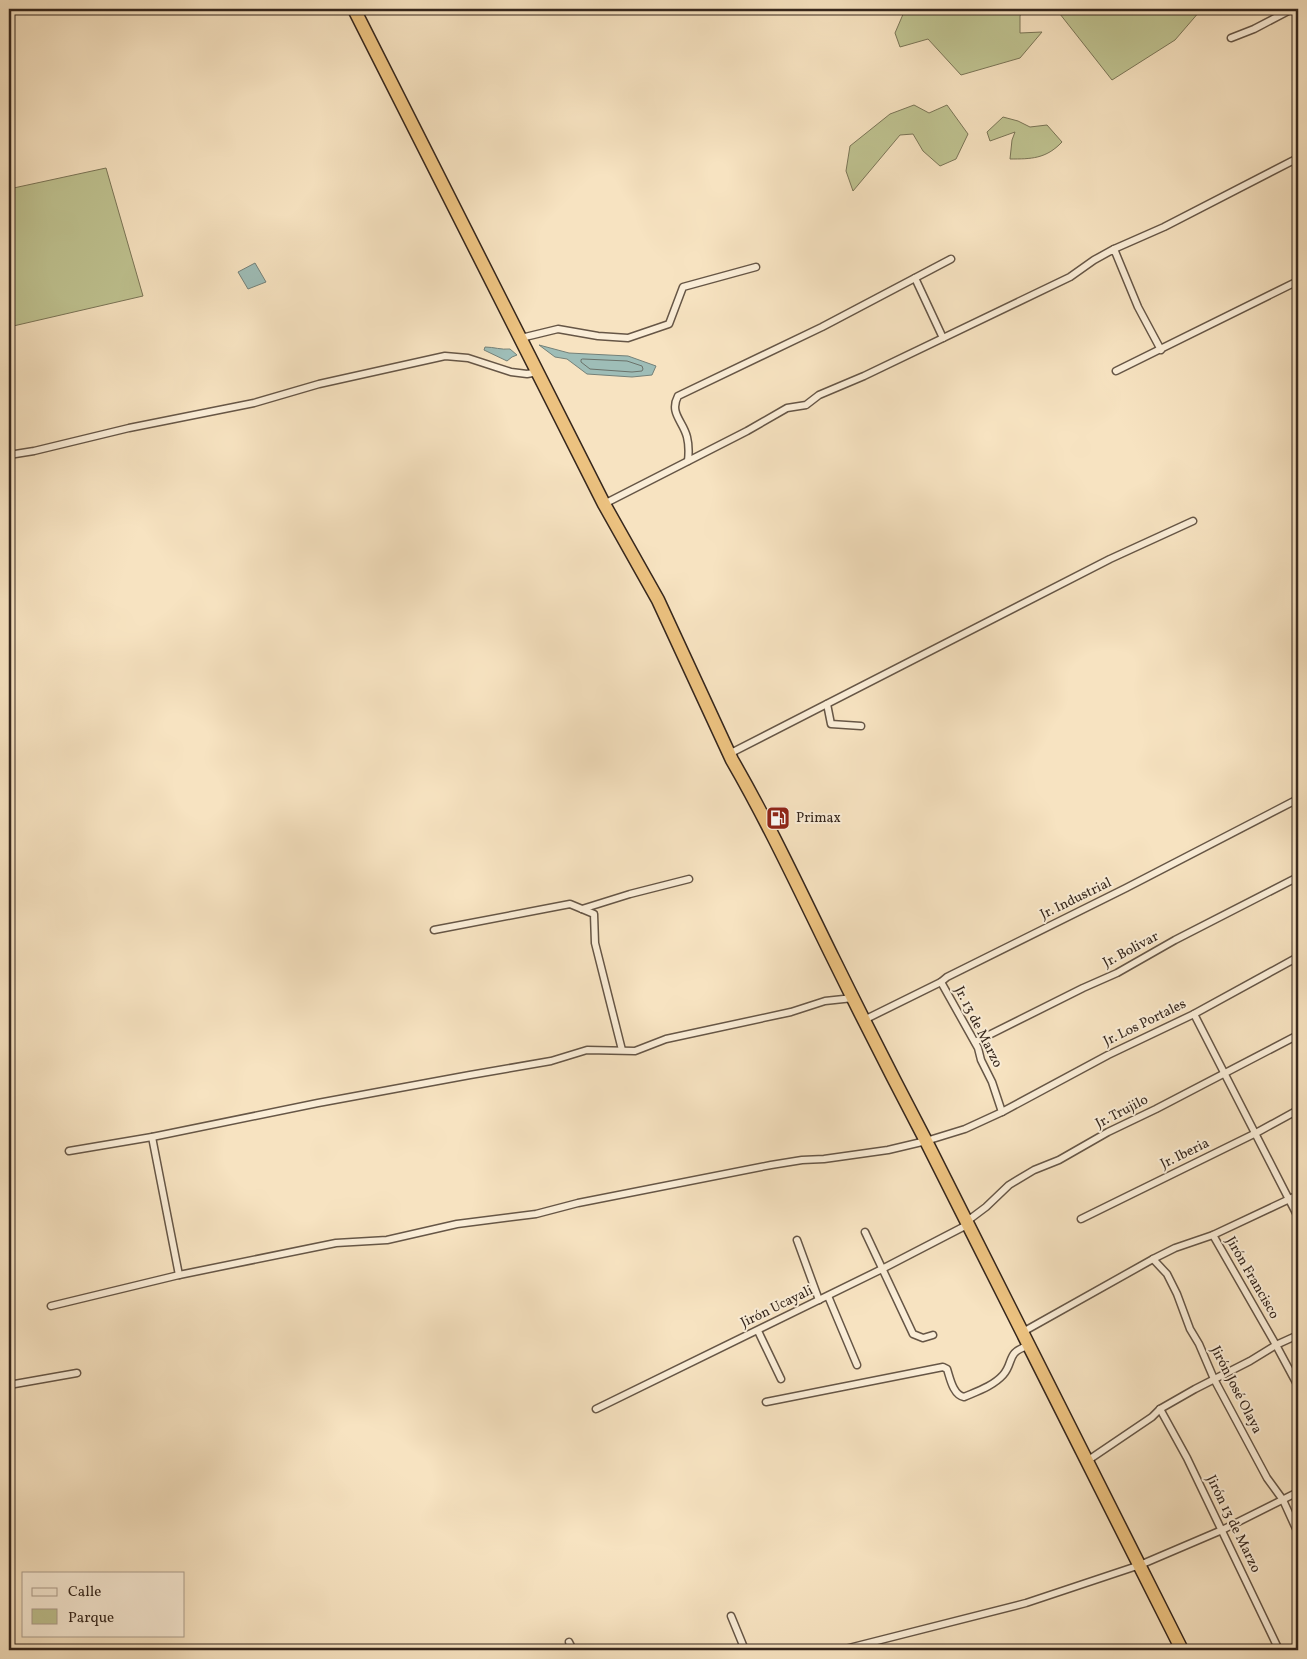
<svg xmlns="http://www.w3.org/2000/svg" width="1307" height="1659" viewBox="0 0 1307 1659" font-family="Vollkorn,serif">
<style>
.green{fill:#bfc391;stroke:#7a7557}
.water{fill:#9ebdb7;stroke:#748179}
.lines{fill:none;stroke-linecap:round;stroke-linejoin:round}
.shore{stroke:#6a726a;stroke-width:1}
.street-casing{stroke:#665646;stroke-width:9}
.highway-casing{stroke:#36271d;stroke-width:15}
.street{stroke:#faedd7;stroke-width:6}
.highway{stroke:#ecc280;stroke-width:12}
.labels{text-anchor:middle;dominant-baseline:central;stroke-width:4;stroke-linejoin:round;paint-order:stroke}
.poi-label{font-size:14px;fill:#36271d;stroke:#faedd7;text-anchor:start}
.street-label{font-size:14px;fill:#36271d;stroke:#faedd7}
</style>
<rect width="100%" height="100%" fill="#f7e3c1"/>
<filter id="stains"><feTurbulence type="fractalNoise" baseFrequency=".004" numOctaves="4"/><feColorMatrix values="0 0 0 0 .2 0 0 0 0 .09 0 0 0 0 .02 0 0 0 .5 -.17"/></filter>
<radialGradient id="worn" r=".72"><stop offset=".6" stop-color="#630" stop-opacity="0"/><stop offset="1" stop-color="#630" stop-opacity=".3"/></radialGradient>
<g class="green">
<path d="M907 9H1023L1020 16V33L1042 32 1020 58 961 75 928 39 900 47 895 33 904 12Z"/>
<path d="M1056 9 1088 11 1089 9H1200V11L1175 40 1112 80Z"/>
<path d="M914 105 929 113 947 105 968 134 956 159 940 166 923 151 913 134 900 135 853 191 846 171 850 146 890 114Z"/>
<path d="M1003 117 1018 121 1030 127 1047 125 1062 142C1046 159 1031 159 1010 159L1012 140 1015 132 990 141 987 132Z"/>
<path d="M106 168 143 296 9 327V189Z"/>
</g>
<g class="water">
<path d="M255 263 266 282 248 289 238 272Z"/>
<path d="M539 345 569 353 628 356 656 366 652 375 632 377 587 374 567 359 555 357Z"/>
<path d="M485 347C494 347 501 350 510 349L517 355 512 357 507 361 484 350Z"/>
</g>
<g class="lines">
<path class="shore" d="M583 359 627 361 642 366 643 369 642 371 632 372 590 369 581 362V360Z"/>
<g class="street-casing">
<g id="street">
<path d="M1231 38 1254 29 1292 9"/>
<path d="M1114 249 1164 227 1298 158"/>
<path d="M915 278 943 338"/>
<path d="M521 338 558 329 598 336 628 338 669 324 683 287 756 267"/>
<path d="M1116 371 1298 281"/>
<path d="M9 455 34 451 129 428 254 403 319 384 445 356 468 358 511 372 527 374 538 372"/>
<path d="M688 461C689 452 689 445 687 437 683 421 669 413 678 396L822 327 951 259"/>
<path d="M604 504 747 431 787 408 806 405 819 395 864 376 1070 277 1094 260 1114 249 1138 307 1161 350"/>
<path d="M827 704 831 724 861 726"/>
<path d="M729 754 1110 559 1193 521"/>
<path d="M582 909 630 894 689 879"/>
<path d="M434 930 570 904 594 914 595 943 622 1050"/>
<path d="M941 982 978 1048 981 1060 992 1082 1002 1112"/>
<path d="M1194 1014 1298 1217"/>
<path d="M864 1020 941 982 947 977 1126 888 1298 799"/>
<path d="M975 1042 1083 988 1117 973 1175 940 1298 877"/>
<path d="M152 1137 179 1275"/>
<path d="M69 1151 152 1137 318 1103 470 1075 551 1061 587 1050 635 1051 666 1039 791 1012 825 1001 853 998"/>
<path d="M1081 1219 1256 1133 1298 1110"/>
<path d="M966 1222 986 1207 1009 1185 1034 1170 1059 1160 1108 1132 1156 1109 1298 1035"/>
<path d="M865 1232 913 1334 923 1338 933 1335"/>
<path d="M1213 1235 1276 1345 1298 1386"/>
<path d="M797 1240 819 1300"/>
<path d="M1153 1259 1167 1274 1177 1294 1190 1329 1199 1344 1214 1379 1267 1478 1283 1500 1298 1533"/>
<path d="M828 1296 857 1365"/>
<path d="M51 1306 179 1275 336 1243 387 1240 457 1224 536 1214 578 1203 771 1165 802 1160 824 1159 888 1150 926 1141 965 1129 1002 1112 1108 1055 1194 1014 1298 957"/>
<path d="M758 1331 781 1379"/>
<path d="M1021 1333 1153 1259 1175 1248 1213 1235 1298 1195"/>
<path d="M9 1385 77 1373"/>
<path d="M766 1402 943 1367 947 1369C950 1378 953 1395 964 1397 978 1391 993 1386 1003 1375 1014 1363 1006 1352 1028 1346"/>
<path d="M596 1409 882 1269 967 1225"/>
<path d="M1160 1409 1187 1458 1279 1650"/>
<path d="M1087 1461 1152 1417 1160 1409 1195 1389 1250 1361 1276 1345 1298 1335"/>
<path d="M731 1616 745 1650"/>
<path d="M569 1642 573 1650"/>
<path d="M841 1650 1026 1603 1140 1565 1222 1530 1298 1492"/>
<path d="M1293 1650 1298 1647"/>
</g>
</g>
<g class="highway-casing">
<path id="highway" d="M354 9 604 504 658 600 732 760C769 824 800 891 833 958 863 1019 894 1080 926 1141L1182 1650"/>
</g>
<use href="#street" class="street"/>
<use href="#highway" class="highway"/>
</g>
<defs>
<g id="fuel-square" transform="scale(1.25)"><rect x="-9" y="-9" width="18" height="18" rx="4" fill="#8f2418" stroke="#faedd7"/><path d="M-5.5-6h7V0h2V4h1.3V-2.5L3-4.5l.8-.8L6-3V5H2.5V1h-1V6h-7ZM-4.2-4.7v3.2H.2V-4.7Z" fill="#fff"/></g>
</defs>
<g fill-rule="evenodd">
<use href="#fuel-square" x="778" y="818"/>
</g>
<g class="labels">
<g class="poi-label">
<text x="796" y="818">Primax</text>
</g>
<g class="street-label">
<text transform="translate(1076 899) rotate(-26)">Jr. Industrial</text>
<text transform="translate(1131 950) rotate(-28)">Jr. Bolivar</text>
<text transform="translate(1145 1023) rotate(-26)">Jr. Los Portales</text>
<text transform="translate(978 1027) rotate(63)">Jr. 13 de Marzo</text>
<text transform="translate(1122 1112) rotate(-27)">Jr. Trujilo</text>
<text transform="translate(1185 1154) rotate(-26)">Jr. Iberia</text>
<text transform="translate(1252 1278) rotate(60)">Jirón Francisco</text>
<text transform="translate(777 1307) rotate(-26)">Jirón Ucayali</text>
<text transform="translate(1236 1390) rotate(63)">Jirón José Olaya</text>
<text transform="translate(1233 1524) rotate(64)">Jirón 13 de Marzo</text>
</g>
</g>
<rect width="1307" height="1659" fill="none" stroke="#f7e3c1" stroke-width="30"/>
<rect x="10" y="10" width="1287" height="1639" fill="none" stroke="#36271d" stroke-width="2.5"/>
<rect x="15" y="15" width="1277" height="1629" fill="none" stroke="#36271d"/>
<rect x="22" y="1572" width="162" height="65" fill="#faedd7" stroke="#ac9e8d"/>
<rect x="32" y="1588" width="25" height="8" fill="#faedd7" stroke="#ac9e8d"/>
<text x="68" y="1596" font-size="15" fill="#36271d">Calle</text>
<rect x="32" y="1609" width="25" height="15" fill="#bfc391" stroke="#ac9e8d"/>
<text x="68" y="1622" font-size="15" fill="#36271d">Parque</text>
<rect width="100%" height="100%" filter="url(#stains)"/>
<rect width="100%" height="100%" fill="url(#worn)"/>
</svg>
